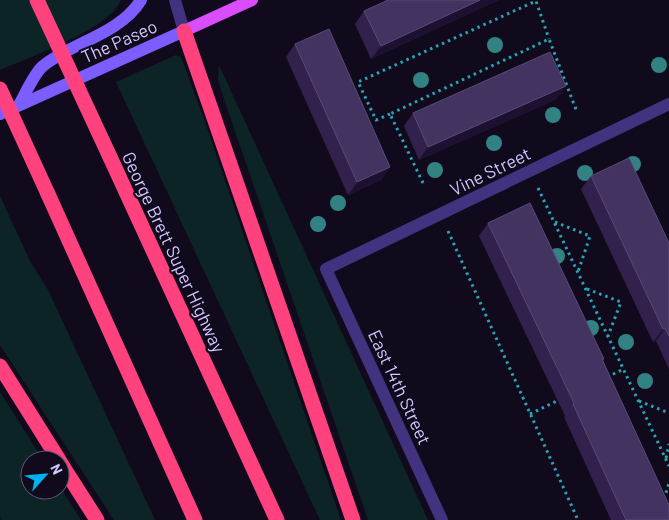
<svg xmlns="http://www.w3.org/2000/svg" width="669" height="520" viewBox="0 0 669 520" font-family="Barlow,sans-serif">
<style>
.green{fill:#0d2427}
.lines{fill:none;stroke-linecap:round;stroke-linejoin:round}
.path{stroke:#26a5b4;stroke-width:3;stroke-dasharray:2.5 4;stroke-linecap:butt}
.minor{stroke:#42327f;stroke-width:12}
.tertiary{stroke:#42327f;stroke-width:12}
.secondary{stroke:#7c5dff;stroke-width:12}
.primary{stroke:#da4dff;stroke-width:12}
.motorway{stroke:#ff417d;stroke-width:15}
.motorway-bridge{stroke:#ff417d;stroke-width:15}
.tree{fill:#328284}
.wall{fill:#31214c}
.shaded-wall{fill:#1d1131}
.building{fill:#433360;stroke:#5a4a79}
.labels{text-anchor:middle;dominant-baseline:central;stroke-width:4.5;stroke-linejoin:round;paint-order:stroke}
.street-label{font-size:18px;fill:#d6c6ff;stroke:#110a1d}
</style>
<rect width="100%" height="100%" fill="#110a1d"/>
<g class="green">
<path d="M0 0H121C110 29 30 57 0 70Z"/>
<path d="M176 55 181 57 204 119 341 520H320L116 82Z"/>
<path d="M219 65 428 520H368L222 93 218 79Z"/>
<path d="M0 196 30 261 48 290 155 520H114L0 345Z"/>
<path d="M0 392 43 460H30V490H60V487L81 520H1L0 517Z"/>
</g>
<g class="lines">
<g class="path">
<path d="M390 114 376 120 358 82 536 1 549 39"/>
<path d="M423 183 390 114 549 39 577 112"/>
<path d="M538 188 669 466"/>
<path d="M555 222 590 236 578 272"/>
<path d="M448 231 578 520"/>
<path d="M587 289 621 302 608 336"/>
<path d="M607 377 624 369"/>
<path d="M639 401 669 413"/>
<path d="M530 414 561 399"/>
<path d="M666 458 669 444"/>
<path d="M664 499 669 483"/>
</g>
<path class="minor" d="M442 520 326 269 669 104"/>
<path class="tertiary" d="M175 0 184 31"/>
<g class="secondary">
<path d="M19 105C25 95 34 73 43 66 73 42 120 34 141 0"/>
<path d="M0 114 184 31"/>
</g>
<path class="primary" d="M184 31 252 0"/>
<g class="motorway">
<path d="M184 31 353 520"/>
<path d="M110 157 277 520"/>
<path d="M48 194 195 520"/>
<path d="M0 366 59 460"/>
<path d="M60 462 97 520"/>
</g>
<g class="motorway-bridge">
<path d="M37 0 110 157"/>
<path d="M0 89 48 194"/>
</g>
</g>
<g class="tree">
<circle cx="495" cy="45" r="8"/>
<circle cx="659" cy="65" r="8"/>
<circle cx="421" cy="80" r="8"/>
<circle cx="553" cy="115" r="8"/>
<circle cx="494" cy="143" r="8"/>
<circle cx="633" cy="164" r="8"/>
<circle cx="435" cy="170" r="8"/>
<circle cx="585" cy="173" r="8"/>
<circle cx="338" cy="203" r="8"/>
<circle cx="318" cy="224" r="8"/>
<circle cx="557" cy="256" r="8"/>
<circle cx="591" cy="328" r="8"/>
<circle cx="626" cy="342" r="8"/>
<circle cx="645" cy="381" r="8"/>
</g>
<g class="wall">
<path d="M499 0 371 59 355 24 364 11Z"/>
<path d="M295 44 390 167 381 180 348 195 286 57Z"/>
<path d="M557 99 419 160 404 126 413 113Z"/>
<path d="M591 176 669 243V369L656 341 653 342 581 189Z"/>
<path d="M488 223 604 359 603 360 669 520H611L564 417 565 416 479 236Z"/>
</g>
<g class="shaded-wall">
<path d="M480 0H499L371 59 381 46Z"/>
<path d="M566 86 557 99 419 160 428 147Z"/>
<path d="M390 167 381 180 348 195 357 182Z"/>
<path d="M665 328 656 341 653 342 663 329Z"/>
</g>
<g class="building">
<path d="M388 0H480L381 46 364 11Z"/>
<path d="M329 29 390 167 357 182 295 44Z"/>
<path d="M550 52 566 86 428 147 413 113Z"/>
<path d="M629 158 669 243V336L665 328 663 329 591 176Z"/>
<path d="M530 203 604 359H602L669 505V520H626L573 404 574 403 488 223Z"/>
</g>
<g class="labels">
<g class="street-label">
<text transform="translate(119 41) rotate(-24)">The Paseo</text>
<text transform="translate(490 171) rotate(-26)">Vine Street</text>
<text transform="translate(174 252) rotate(65)">George Brett Super Highway</text>
<text transform="translate(400 387) rotate(65)">East 14th Street</text>
</g>
</g>
<g transform="translate(45 475) rotate(63)"><circle r="24" fill="#110a1d" stroke="#605577"/>
<path d="M0-4L9 19L0 12L-9 19Z" fill="#00b1f1"/>
<text y="-8" font-size="14" font-weight="bold" text-anchor="middle" fill="#d6c6ff">N</text>
</g>
</svg>
